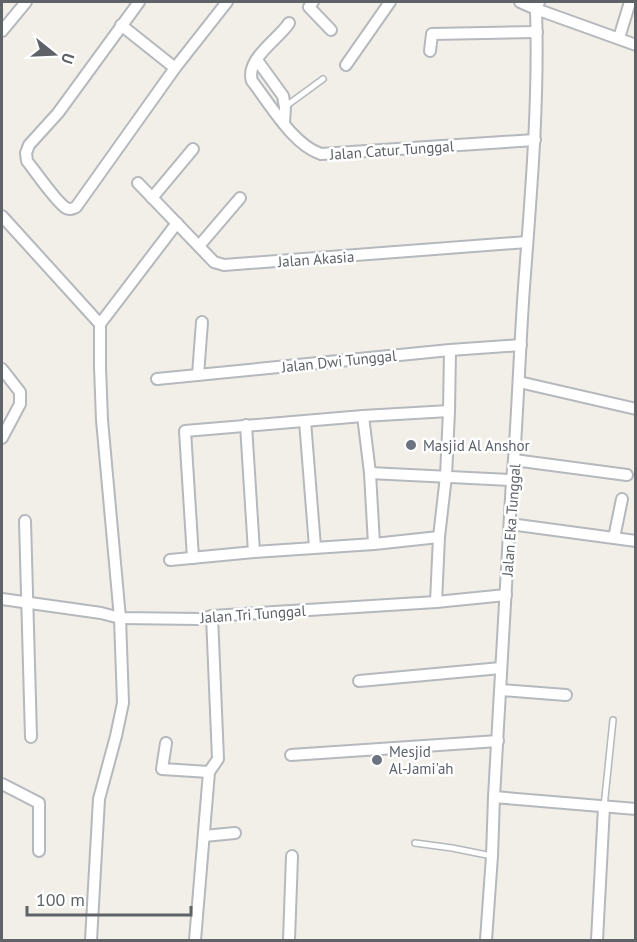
<svg xmlns="http://www.w3.org/2000/svg" width="637" height="942" viewBox="0 0 637 942" font-family="'PT Sans',sans-serif">
<style>
.lines{fill:none;stroke-linecap:round;stroke-linejoin:round}
.service-casing{stroke:#b5b8bc;stroke-width:8}
.minor-casing{stroke:#b5b8bc;stroke-width:14}
.service{stroke:#fff;stroke-width:5}
.minor{stroke:#fff;stroke-width:10}
.worship-dot{fill:#6b7280;stroke:#fff;stroke-width:2}
.labels{text-anchor:middle;dominant-baseline:central;stroke-width:5;stroke-linejoin:round;paint-order:stroke}
.street-label{font-size:15px;fill:#5f6368;stroke:#fff}
.worship-label{font-size:15px;fill:#5b616d;stroke:#fff;text-anchor:start}
</style>
<rect width="100%" height="100%" fill="#f1efe8"/>
<g class="lines">
<g class="service-casing">
<g id="service">
<path d="M286 106 323 79"/>
<path d="M604 807 613 720"/>
<path d="M415 843 452 848 492 856"/>
</g>
</g>
<g class="minor-casing">
<g id="minor">
<path d="M139 2 58 113 29 145 26 153 27 161C35 171 57 203 66 208 71 210 71 209 76 207L175 68 227 2"/>
<path d="M313 2 309 7 331 30"/>
<path d="M520 2 536 9 636 45"/>
<path d="M289 23C279 39 245 59 252 81 270 104 293 145 321 154L535 140"/>
<path d="M121 25 175 68"/>
<path d="M2 31 26 2"/>
<path d="M619 38 630 2"/>
<path d="M430 51 432 34 537 32"/>
<path d="M257 60 283 96 285 107 284 123"/>
<path d="M346 65 390 2"/>
<path d="M138 183 214 262 224 265 527 242"/>
<path d="M152 198 193 149"/>
<path d="M2 216 100 324 177 223"/>
<path d="M199 246 240 198"/>
<path d="M2 369 20 392V404L2 438"/>
<path d="M198 375 202 322"/>
<path d="M157 379 450 350 521 345"/>
<path d="M519 382 636 409"/>
<path d="M363 416 370 473 374 544"/>
<path d="M305 421 315 547"/>
<path d="M246 425 254 552"/>
<path d="M514 460 627 475"/>
<path d="M370 473 512 480"/>
<path d="M25 521 31 737"/>
<path d="M510 524 636 541"/>
<path d="M614 538 622 499"/>
<path d="M193 558 185 431 363 416 449 411"/>
<path d="M170 560 254 552 374 544 439 537"/>
<path d="M2 599 101 613 120 618 200 619 212 616 436 602 506 595"/>
<path d="M436 602 439 537 446 476 449 411 450 350"/>
<path d="M359 681 501 668"/>
<path d="M501 690 566 695"/>
<path d="M166 743 162 769 209 772"/>
<path d="M291 755 498 741"/>
<path d="M2 784 39 803V851"/>
<path d="M494 797 636 809"/>
<path d="M204 836 235 833"/>
<path d="M91 940 99 799 116 736 123 703 120 618 102 420 100 367V324"/>
<path d="M195 940 209 772 218 759 212 616"/>
<path d="M289 940 292 856"/>
<path d="M486 940 492 856 494 797 512 480 514 460C518 402 520 344 524 287 531 194 539 102 536 9L539 2"/>
<path d="M597 940 604 807"/>
</g>
</g>
<use href="#service" class="service"/>
<use href="#minor" class="minor"/>
</g>
<g class="worship-dot">
<circle cx="411" cy="445" r="6"/>
<circle cx="377" cy="760" r="6"/>
</g>
<g class="labels">
<g class="street-label">
<text transform="translate(392 150) rotate(-4)">Jalan Catur Tunggal</text>
<text transform="translate(316 259) rotate(-4)">Jalan Akasia</text>
<text transform="translate(339 361) rotate(-6)">Jalan Dwi Tunggal</text>
<text transform="translate(511 520) rotate(-86)">Jalan Eka Tunggal</text>
<text transform="translate(253 614) rotate(-4)">Jalan Tri Tunggal</text>
</g>
<g class="worship-label">
<text x="423" y="445">Masjid Al Anshor</text>
<text x="389" y="751">Mesjid<tspan x="389" dy="17">Al-Jami'ah</tspan></text>
</g>
</g>
<rect width="637" height="942" fill="none" stroke="#5f6368" stroke-width="6"/>
<g transform="translate(54 54) rotate(108)" stroke="#ffffff" stroke-width="4.5" paint-order="stroke">
<path d="M0-4.5L10 22L0 15L-10 22Z" fill="#5f6368"/>
<text y="-9" font-size="16" font-weight="bold" text-anchor="middle" fill="#5f6368">U</text>
</g>
<path d="M27 906v9h164v-9" fill="none" stroke="#5f6368" stroke-width="3"/>
<text x="36" y="906" font-size="18" fill="#5f6368" stroke="#ffffff" stroke-width="4.5" paint-order="stroke">100 m</text>
</svg>
